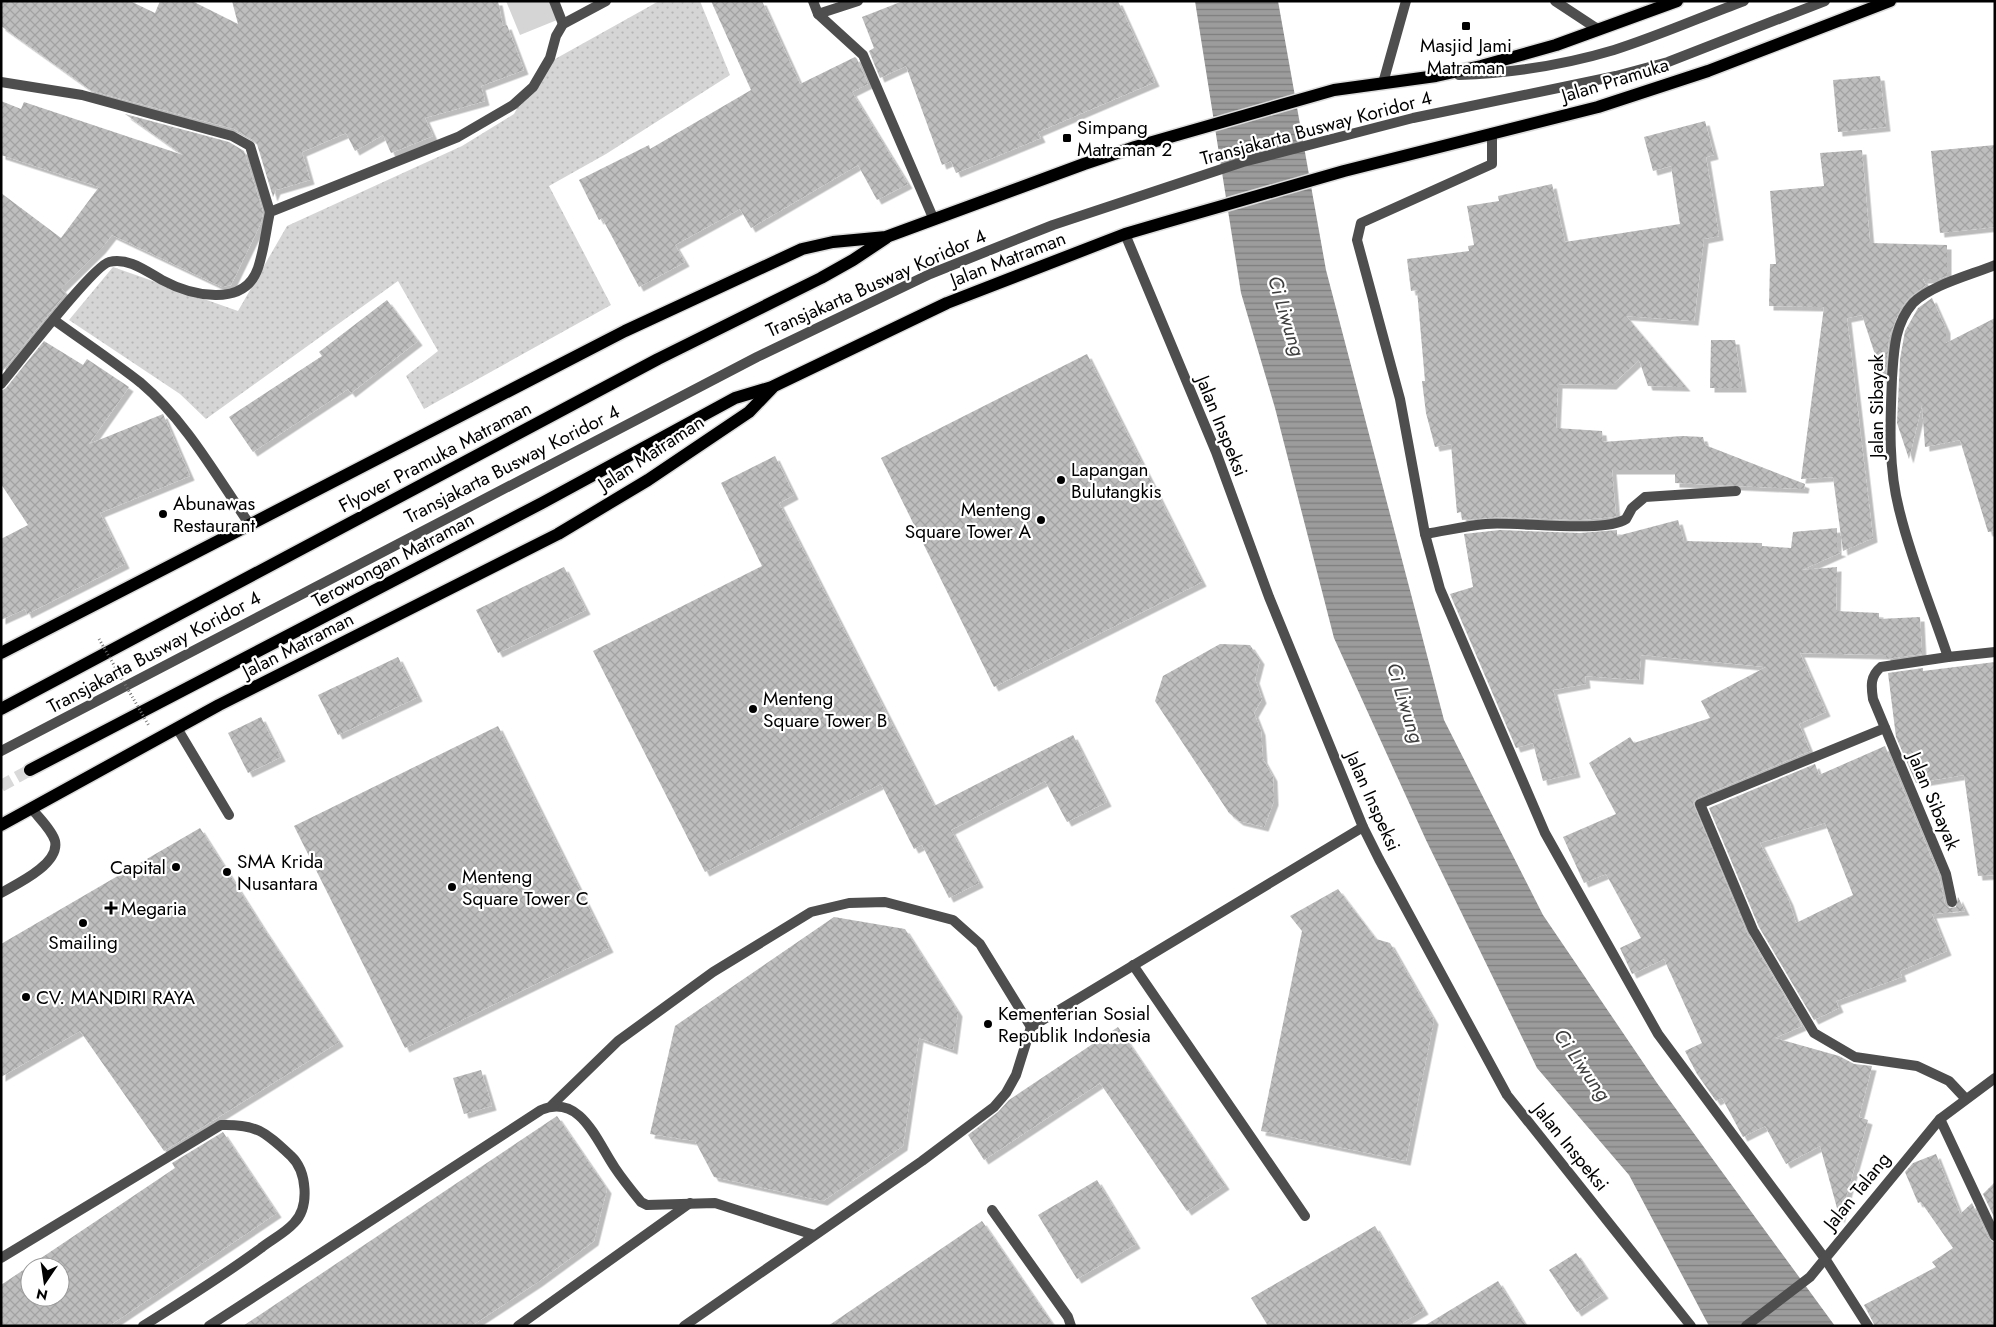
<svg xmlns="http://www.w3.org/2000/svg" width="1996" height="1327" viewBox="0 0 1996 1327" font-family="Jost,sans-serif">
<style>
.grass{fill:url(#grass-dots)}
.park{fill:#d5d5d5}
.water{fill:url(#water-rules)}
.building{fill:url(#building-cross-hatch);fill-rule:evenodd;filter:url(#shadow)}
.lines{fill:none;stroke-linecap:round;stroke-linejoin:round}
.primary-tunnel{stroke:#d9d9d9;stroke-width:12;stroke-dasharray:12 6;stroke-linecap:butt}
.primary-casing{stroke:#dbdbdb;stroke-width:15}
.service{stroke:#4e4e4e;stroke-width:10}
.minor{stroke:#4e4e4e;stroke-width:10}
.tertiary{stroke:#4e4e4e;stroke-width:10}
.primary{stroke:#000;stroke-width:12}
.path-bridge{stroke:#707070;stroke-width:3;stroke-dasharray:1 2.5;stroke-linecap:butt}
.poi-dot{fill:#000;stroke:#fff;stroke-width:2}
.labels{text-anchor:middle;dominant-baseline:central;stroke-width:4.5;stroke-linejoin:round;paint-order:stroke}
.poi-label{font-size:19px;fill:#000;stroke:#fff;text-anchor:start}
.street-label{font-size:19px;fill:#000;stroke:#fff}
.water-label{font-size:20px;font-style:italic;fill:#3d3d3d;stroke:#fff}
</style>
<defs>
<pattern id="grass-dots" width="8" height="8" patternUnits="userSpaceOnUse" patternTransform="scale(1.25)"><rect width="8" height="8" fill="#d5d5d5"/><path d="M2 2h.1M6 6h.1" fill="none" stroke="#b5b5b5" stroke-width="1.8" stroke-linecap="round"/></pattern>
<pattern id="water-rules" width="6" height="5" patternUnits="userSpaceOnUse" patternTransform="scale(1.25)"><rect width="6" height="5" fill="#9c9c9c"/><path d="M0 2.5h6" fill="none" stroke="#7d7d7d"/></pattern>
<pattern id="building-cross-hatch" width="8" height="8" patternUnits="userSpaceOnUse" patternTransform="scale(1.25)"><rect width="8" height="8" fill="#bebebe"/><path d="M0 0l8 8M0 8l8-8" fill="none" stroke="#a2a2a2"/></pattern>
<filter id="shadow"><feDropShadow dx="4.5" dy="4.5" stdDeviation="0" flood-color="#0004"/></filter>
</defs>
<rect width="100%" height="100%" fill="#fff"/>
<path class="grass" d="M659 1H700L730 75 606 154 549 186 611 305 424 409 406 376 438 351 398 281 206 419 180 394 69 320 113 267 238 311 287 226 462 146 514 114 539 68Z"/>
<path class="park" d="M506 1H549L557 20 520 35Z"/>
<path class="water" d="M1195 1H1278L1326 270 1444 720 1543 915 1657 1083 1835 1326H1709L1629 1175 1537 1068 1426 840 1334 638 1275 408 1241 293Z"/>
<g class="building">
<path d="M1 1H130L155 13 160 1H192L238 24 232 1H498L503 26 507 25 524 70 481 86 485 101 425 118 433 136 391 153 383 135 355 151 346 133 302 152 310 180 276 190 273 197 257 144 253 140 234 129 92 91 1 26Z"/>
<path d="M711 1H762L800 84 855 57 857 59 868 84 852 92 908 184 877 200 858 165 751 228 740 209 675 245 685 262 639 287 602 218 599 220 579 180 649 145 650 149 751 90Z"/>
<path d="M903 1H1118L1155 82 1038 132 1041 138 956 173 951 161 942 165 906 66 880 78 869 51 874 48 862 17Z"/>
<path d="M1880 76 1886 127 1838 132 1833 80Z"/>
<path d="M1 101 21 109 24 102 183 155 125 114 229 142 244 151 263 212 261 223 231 285 222 287 112 235 101 249 61 288 66 293 1 373V193L61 238 99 187 1 155Z"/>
<path d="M1705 121 1714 155 1706 157 1719 236 1704 239 1694 321 1626 316 1686 387 1648 386 1639 360 1612 385 1558 384 1556 428 1602 431 1603 442 1682 436 1703 437 1705 445 1805 484 1804 489 1675 483V470H1612L1616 516 1613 517 1580 520 1500 517 1462 520 1461 512 1457 513 1451 444 1435 447 1426 413 1422 381H1425L1417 290 1411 291 1407 259 1469 251 1468 246 1474 245 1467 206 1499 201 1498 196 1552 184 1565 242 1680 224 1671 166 1653 171 1644 137Z"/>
<path d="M1995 145V227L1940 233 1931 151Z"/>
<path d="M1862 150 1870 243 1947 245V276L1938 279H1923L1926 285 1909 298 1901 308 1889 337 1885 385 1862 315 1847 318 1873 538 1843 551 1833 477 1801 479 1824 307 1769 306 1770 264H1776L1770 191 1824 186 1820 153Z"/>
<path d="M1932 298 1946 329V343L1995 318V531L1988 532 1960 440 1925 447 1922 405 1909 459 1897 423 1900 359 1905 331 1918 308Z"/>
<path d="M387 300 418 341 351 393 348 389 253 452 229 417 322 356 319 352Z"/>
<path d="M1711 340H1735L1742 388H1710Z"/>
<path d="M44 341 83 365 87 359 129 387 89 444 163 414 190 476 100 513 125 564 27 614 25 609 1 620V539L28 525 1 484V391L6 388Z"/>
<path d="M1087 354 1202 582 994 687 881 458Z"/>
<path d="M775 456 794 495 779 503 934 806 1073 735 1107 802 1067 822 1045 781 951 830 979 883 949 898 922 845 914 849 881 784 705 872 593 651 762 566 721 483Z"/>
<path d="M1678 520 1684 541 1762 543V546L1791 548 1793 532 1837 528V551L1842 552 1802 570 1837 567 1836 611 1879 613V619L1920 617 1922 654 1886 659V655L1800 653 1826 712 1799 724 1810 751 1697 798 1693 803 1747 933 1802 1026 1775 1038 1839 1056 1854 1064 1872 1066 1859 1117 1868 1120 1840 1219 1820 1146 1786 1164 1765 1126 1743 1137 1722 1098 1716 1101 1697 1074 1685 1051 1702 1043 1664 959 1632 974 1620 948 1641 938 1606 874 1584 883 1563 837 1616 814 1589 763 1630 737 1634 743 1710 718 1701 701 1766 667 1641 655 1639 680 1585 676 1586 684 1553 690 1576 773 1543 781 1533 743 1516 748 1450 594 1473 587 1464 534 1500 530 1580 533 1617 530V536Z"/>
<path d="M564 567 586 610 498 653 476 610Z"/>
<path d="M1220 644 1250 645 1260 660 1255 679 1262 699 1254 713 1261 731 1263 759 1273 777 1274 801 1264 827 1239 821 1229 813 1155 701 1163 676Z"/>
<path d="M398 657 418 697 338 735 318 695Z"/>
<path d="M1995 662V875L1978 876 1964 775 1916 783 1896 737 1888 673 1923 668V671Z"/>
<path d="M261 717 281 757 248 773 228 733Z"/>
<path d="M498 726 609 948 405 1048 294 826Z"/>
<path d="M1885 746 1939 876 1945 904 1949 908 1956 907 1958 897 1965 911 1932 914 1947 951 1900 971 1902 977 1836 1001 1839 1008 1814 1020 1759 927 1709 808 1815 764 1819 775ZM1825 823 1853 895 1796 923 1789 901 1760 843Z"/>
<path d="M200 828 262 926 339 1042 164 1151 80 1031 1 1077V944Z"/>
<path d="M1338 889 1376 939 1390 943 1434 1020 1406 1161 1261 1131 1302 931 1290 916Z"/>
<path d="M834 917 905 929 958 1012 953 1050 919 1038 903 1146 823 1201 714 1177 695 1141 650 1134 675 1026Z"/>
<path d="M1118 1027 1225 1185 1187 1211 1100 1083 984 1160 968 1135 998 1112 1009 1100Z"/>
<path d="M481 1070 492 1106 464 1114 453 1078Z"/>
<path d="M557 1116 607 1189 594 1241 538 1282 471 1326H243Z"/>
<path d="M223 1132 277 1213 109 1326H1V1285L175 1168 172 1163ZM30 1267H60V1297H30Z"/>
<path d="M1936 1154 1960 1214 1972 1203 1989 1239 1995 1243V1326H1875L1864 1305 1936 1267 1932 1262 1953 1248 1921 1202 1918 1203 1905 1172 1913 1163Z"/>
<path d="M1097 1180 1136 1244 1077 1279 1038 1215Z"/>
<path d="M1995 1182V1219L1983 1194Z"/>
<path d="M982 1221 1054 1326H828Z"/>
<path d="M1375 1226 1424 1310 1397 1326H1268L1251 1298Z"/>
<path d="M1576 1253 1604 1294 1577 1312 1549 1270Z"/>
<path d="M1498 1281 1526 1326H1424Z"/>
</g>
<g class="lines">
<path class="primary-tunnel" d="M1 786 30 770"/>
<g class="primary-casing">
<g id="primary">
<path d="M1 653 625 331 802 249 833 242 886 237 1084 164 1135 147 1334 90 1436 76 1481 66 1556 45 1677 1"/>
<path d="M1 709 658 359 821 278 853 260 886 238"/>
<path d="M30 770 542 503 735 398 772 387"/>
<path d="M1 825 219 705 558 534 648 480 749 412 774 386 947 303 1125 234 1166 222 1344 171 1598 107 1708 71 1890 1"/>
</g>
</g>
<g class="service">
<path d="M1459 75C1512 73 1564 65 1614 50 1658 36 1701 17 1744 1"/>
<path d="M177 728 229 815"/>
<path d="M1 751 757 357 930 274 1053 225 1243 162 1413 118 1616 76 1668 62 1825 1"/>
<path d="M1 893C17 884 60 864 55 841 52 830 39 818 32 809"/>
<path d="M1133 965 1305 1216"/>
<path d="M552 1105 618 1041 713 972 811 912 849 903 885 902 953 920 980 944 1031 1027"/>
<path d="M992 1210 1068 1317 1071 1326"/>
<path d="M1 1258 221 1125C257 1124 265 1132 291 1156 307 1171 310 1207 294 1223 285 1233 271 1240 261 1248 223 1276 183 1301 143 1326"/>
<path d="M209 1326 541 1110C581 1093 597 1142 615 1168 623 1180 632 1191 641 1202L647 1205 715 1203 814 1235"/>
<path d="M518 1326 690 1203"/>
<path d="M684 1326 922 1161 994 1107 1006 1093 1016 1075 1031 1027 1363 827"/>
</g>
<g class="minor">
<path d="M554 1 563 24"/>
<path d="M813 1 818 14 863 55 934 220"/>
<path d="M1555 1 1599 30"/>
<path d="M818 14 858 1"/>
<path d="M1 82 82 95 232 136 250 146 270 212"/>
<path d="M1383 83 1406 1"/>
<path d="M1492 133V164L1361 223 1357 240 1400 399 1425 534 1440 589 1545 833 1658 1034 1826 1260 1868 1326"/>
<path d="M1995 265C1971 275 1931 285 1913 303 1894 325 1894 351 1892 378 1890 423 1888 469 1900 513 1912 562 1932 609 1948 657L1995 652"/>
<path d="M54 320C83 341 113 361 141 383 186 421 217 477 250 525"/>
<path d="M1 384C17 365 93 266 109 262 128 257 146 271 162 280 190 295 244 309 258 268 264 250 266 230 270 212L458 137 513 105 533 87 550 58 556 36 563 24 606 1"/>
<path d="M1425 534C1445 531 1465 526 1486 524 1517 521 1603 534 1626 519L1632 508 1645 497 1736 491"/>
<path d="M1948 657 1881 667C1870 676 1871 686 1873 699L1946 874 1952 902"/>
<path d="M1885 728 1700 804 1753 930 1814 1033 1855 1057 1917 1066 1949 1081 1965 1098"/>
<path d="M1940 1119 1995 1236"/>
</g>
<g class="tertiary">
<path d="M1125 234 1216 452 1269 597 1363 827 1379 859 1507 1095 1691 1326"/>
<path d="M1746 1326 1810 1277 1940 1119 1995 1078"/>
</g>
<use href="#primary" class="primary"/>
<path class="path-bridge" d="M99 639 149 726"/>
</g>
<g class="poi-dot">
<rect x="1461" y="21" width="10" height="10" rx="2.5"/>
<rect x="1062" y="133" width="10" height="10" rx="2.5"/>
<circle cx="1061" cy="480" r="5"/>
<circle cx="163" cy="514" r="5"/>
<circle cx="1041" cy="520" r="5"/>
<circle cx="753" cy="709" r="5"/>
<circle cx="176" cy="867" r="5"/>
<circle cx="227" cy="872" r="5"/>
<circle cx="452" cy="887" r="5"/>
<path d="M108.5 900.5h5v5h5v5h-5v5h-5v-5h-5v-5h5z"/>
<circle cx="83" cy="923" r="5"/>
<circle cx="26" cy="997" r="5"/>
<circle cx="988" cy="1024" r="5"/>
</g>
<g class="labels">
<g class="poi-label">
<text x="1466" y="45" text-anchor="middle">Masjid Jami<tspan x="1466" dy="22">Matraman</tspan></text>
<text x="1077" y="127">Simpang<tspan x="1077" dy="22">Matraman 2</tspan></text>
<text x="1071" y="469">Lapangan<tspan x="1071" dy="22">Bulutangkis</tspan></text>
<text x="173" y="503">Abunawas<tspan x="173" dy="22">Restaurant</tspan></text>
<text x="1031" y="509" text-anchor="end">Menteng<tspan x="1031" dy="22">Square Tower A</tspan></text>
<text x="763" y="698">Menteng<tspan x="763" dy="22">Square Tower B</tspan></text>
<text x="237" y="861">SMA Krida<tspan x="237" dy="22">Nusantara</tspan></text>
<text x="166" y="867" text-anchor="end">Capital</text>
<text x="462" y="876">Menteng<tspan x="462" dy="22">Square Tower C</tspan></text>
<text x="121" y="908">Megaria</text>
<text x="83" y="942" text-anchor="middle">Smailing</text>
<text x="36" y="997">CV. MANDIRI RAYA</text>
<text x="998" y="1013">Kementerian Sosial<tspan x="998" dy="22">Republik Indonesia</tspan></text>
</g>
<g class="street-label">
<text transform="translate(1615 80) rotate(-17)">Jalan Pramuka</text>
<text transform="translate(1316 128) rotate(-15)">Transjakarta Busway Koridor 4</text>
<text transform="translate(1008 259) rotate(-21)">Jalan Matraman</text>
<text transform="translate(876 283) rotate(-24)">Transjakarta Busway Koridor 4</text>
<text transform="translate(1876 406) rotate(-90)">Jalan Sibayak</text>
<text transform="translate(1222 426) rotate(68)">Jalan Inspeksi</text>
<text transform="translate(651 453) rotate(-33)">Jalan Matraman</text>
<text transform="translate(435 457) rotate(-28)">Flyover Pramuka Matraman</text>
<text transform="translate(512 464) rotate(-27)">Transjakarta Busway Koridor 4</text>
<text transform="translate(393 560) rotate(-28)">Terowongan Matraman</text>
<text transform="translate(298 645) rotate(-27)">Jalan Matraman</text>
<text transform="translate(154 652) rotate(-28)">Transjakarta Busway Koridor 4</text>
<text transform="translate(1373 801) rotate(66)">Jalan Inspeksi</text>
<text transform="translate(1934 801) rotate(67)">Jalan Sibayak</text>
<text transform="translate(1571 1147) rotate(51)">Jalan Inspeksi</text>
<text transform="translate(1857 1191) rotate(-51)">Jalan Talang</text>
</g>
<g class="water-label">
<text transform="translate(1286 316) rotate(73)">Ci Liwung</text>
<text transform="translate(1405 703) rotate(73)">Ci Liwung</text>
<text transform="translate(1582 1065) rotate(55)">Ci Liwung</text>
</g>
</g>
<rect width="1996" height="1327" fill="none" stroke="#000000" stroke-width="5"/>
<g transform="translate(45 1282) rotate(193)"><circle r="24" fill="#ffffff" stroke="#999999"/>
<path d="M0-4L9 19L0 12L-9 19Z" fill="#000000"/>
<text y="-8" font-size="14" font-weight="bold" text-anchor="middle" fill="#000000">N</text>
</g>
</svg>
